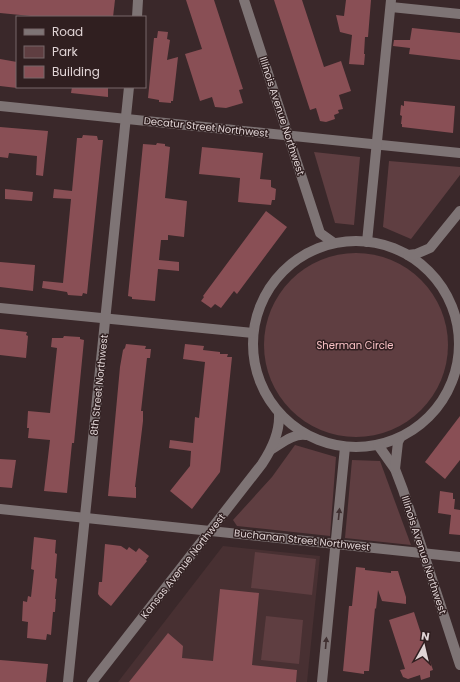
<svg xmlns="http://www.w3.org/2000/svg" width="460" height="682" viewBox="0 0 460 682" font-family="Poppins,sans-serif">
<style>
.built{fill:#483032}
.green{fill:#5f3e41}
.building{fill:#894f55}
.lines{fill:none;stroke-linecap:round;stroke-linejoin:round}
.minor{stroke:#7e7475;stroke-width:10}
.oneway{fill:#403031}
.labels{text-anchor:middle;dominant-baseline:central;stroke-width:3;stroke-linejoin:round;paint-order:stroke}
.street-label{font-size:10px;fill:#e0d4d5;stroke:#301f20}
.park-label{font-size:10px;fill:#f8c0c4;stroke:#301f20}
</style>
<rect width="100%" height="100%" fill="#3a282a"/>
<path class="built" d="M223 546 320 556 307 682H118Z"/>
<g class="green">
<path d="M314 152 360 157 354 225 335 223Z"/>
<path d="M389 161 460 167V175L411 239 383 227Z"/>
<circle cx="356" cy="345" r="92"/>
<path d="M295 445 336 457 330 536 237 526 233 520 272 477Z"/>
<path d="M352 460 380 461 411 545 345 538Z"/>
<path d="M255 552 316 559 312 595 251 588Z"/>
<path d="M266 616 303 620 299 664 261 660Z"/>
</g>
<g class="building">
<path d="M0 0H115L113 17H41L0 13Z"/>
<path d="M186 0H214L243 89 239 90 243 103 226 108 215 107 212 97 200 101 185 54 202 49Z"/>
<path d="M274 0H302L324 67 341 61 351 91 339 95 343 109 338 110 339 113 334 115 335 119 326 122 320 121 316 108 310 110Z"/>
<path d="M346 0H371L368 37H365L364 54H365L364 65 349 64 352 35 340 32 336 15 344 16Z"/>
<path d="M412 28 460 33V60L409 54 410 48 393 46 394 40H410Z"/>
<path d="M158 31 168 32 167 39 170 40 167 60 178 57 173 101H171V103L159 102V100L148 98 154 38H157Z"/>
<path d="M0 59 17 62V88L0 86Z"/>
<path d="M72 87 108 88V97L71 93Z"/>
<path d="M404 101 455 106 453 133 402 127V124H401L402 116 400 115 401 105 404 106Z"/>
<path d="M0 127 48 131 43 176 36 175 37 156 9 153 8 158 0 157Z"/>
<path d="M83 135 97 136 98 140H103L87 294 83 293 82 296 68 295 67 292 42 288 43 281 63 283 71 199 53 198 54 189 72 191 77 138H82Z"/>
<path d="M157 143 165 144V146L170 147 165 198 187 201 184 237 168 235V240H161L159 260 179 262V271L158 269 155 301 132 299V297L128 296 143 144 156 145Z"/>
<path d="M202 147 263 153 260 179 271 180V187L276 189 275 200H272L271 205 238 202 240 178 199 174Z"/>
<path d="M5 189 33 192 32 201 5 199Z"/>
<path d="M266 211 287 227 237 294 234 291 221 308 215 304 211 308 201 301 204 297 203 296Z"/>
<path d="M0 262 35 265 33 291 0 287Z"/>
<path d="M0 329 27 332 26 335 28 336 26 358 0 355Z"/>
<path d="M64 336 80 337V339L84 340 74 443H72L67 493 44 491 50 440 28 438 29 428H27L28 411 50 413 57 348 51 347 52 338H63Z"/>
<path d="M126 344 146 346 145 349H151L150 358H147L141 411H143V421L135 487H136V498L108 496 120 367 123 350 125 348Z"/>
<path d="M185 344 204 346 203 350 220 352V354H228L227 357H232L220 472 192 509 170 491 190 466 191 451 169 448 170 440 193 443 195 417 199 418 205 362 183 359Z"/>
<path d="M460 416V460L445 479 425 462Z"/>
<path d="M0 459 16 460 12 488 0 487Z"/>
<path d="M440 491 453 493V499H455L454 509 460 510V535L449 534 451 515 438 513Z"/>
<path d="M34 537 56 540 55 553 57 554 55 578 57 579 55 599H56L55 612H53L51 635 47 634 46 640 27 638 28 622 22 621 23 601 27 602 28 596 31 597 34 570 31 569Z"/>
<path d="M105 544 121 546 127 550 129 547 136 552 139 548 149 556 146 560 147 561 111 606 100 597 98 594 99 582H102Z"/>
<path d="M356 567 365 568V570L391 573V571H398L406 597V604L382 601 378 590 376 609 375 608 369 671H364V674L343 671 349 606H352Z"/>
<path d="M220 589 259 593 252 665 297 670 296 682H129L168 633 183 646 182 658 213 661Z"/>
<path d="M414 612 433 670 430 671V677L421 680 420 675 408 679 403 677 400 670 405 669 389 620Z"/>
<path d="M0 660 48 664 46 682H0Z"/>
</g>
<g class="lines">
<g class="minor">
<path d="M244 0 319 230 320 233 334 243"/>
<path d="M391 7 460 14"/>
<path d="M137 17 138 0"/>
<path d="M0 106 460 153"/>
<circle cx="356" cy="344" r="103"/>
<path d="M367 242 391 0"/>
<path d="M408 255 416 254 430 248 460 211"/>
<path d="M0 308 253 333"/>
<path d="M378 445 395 469 403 490 460 665"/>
<path d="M272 449C282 443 294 433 306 435"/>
<path d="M395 469 398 442 400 438"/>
<path d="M0 509 460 557"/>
<path d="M68 682 129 87"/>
<path d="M92 682 262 464C272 449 280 433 279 414"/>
<path d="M322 682 345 447"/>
</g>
</g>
<defs><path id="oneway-solid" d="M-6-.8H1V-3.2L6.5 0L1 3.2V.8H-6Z"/></defs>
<g class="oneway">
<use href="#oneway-solid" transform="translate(339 514) rotate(-84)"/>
<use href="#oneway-solid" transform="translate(326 643) rotate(-85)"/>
</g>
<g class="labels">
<g class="street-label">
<text transform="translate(282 116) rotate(72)">Illinois Avenue Northwest</text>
<text transform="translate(206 127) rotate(6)">Decatur Street Northwest</text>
<text transform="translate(99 385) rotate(-84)">8th Street Northwest</text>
<text transform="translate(302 540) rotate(6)">Buchanan Street Northwest</text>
<text transform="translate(424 555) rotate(72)">Illinois Avenue Northwest</text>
<text transform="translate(183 566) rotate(-52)">Kansas Avenue Northwest</text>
</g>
<g class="park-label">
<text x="355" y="345">Sherman Circle</text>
</g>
</g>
<rect x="16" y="16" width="130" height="72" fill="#301f20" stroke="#766768"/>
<rect x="24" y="29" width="20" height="6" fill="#7e7475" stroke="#766768"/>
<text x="52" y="36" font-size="12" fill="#e0d4d5">Road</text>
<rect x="24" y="46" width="20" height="12" fill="#5f3e41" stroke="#766768"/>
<text x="52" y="56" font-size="12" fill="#e0d4d5">Park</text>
<rect x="24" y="66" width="20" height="12" fill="#894f55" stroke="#766768"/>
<text x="52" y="76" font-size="12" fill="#e0d4d5">Building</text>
<g transform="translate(424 646) rotate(8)" stroke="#301f20" stroke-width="3" paint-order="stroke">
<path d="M0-3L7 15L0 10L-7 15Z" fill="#e0d4d5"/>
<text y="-6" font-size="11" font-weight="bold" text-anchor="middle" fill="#e0d4d5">N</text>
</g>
</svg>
